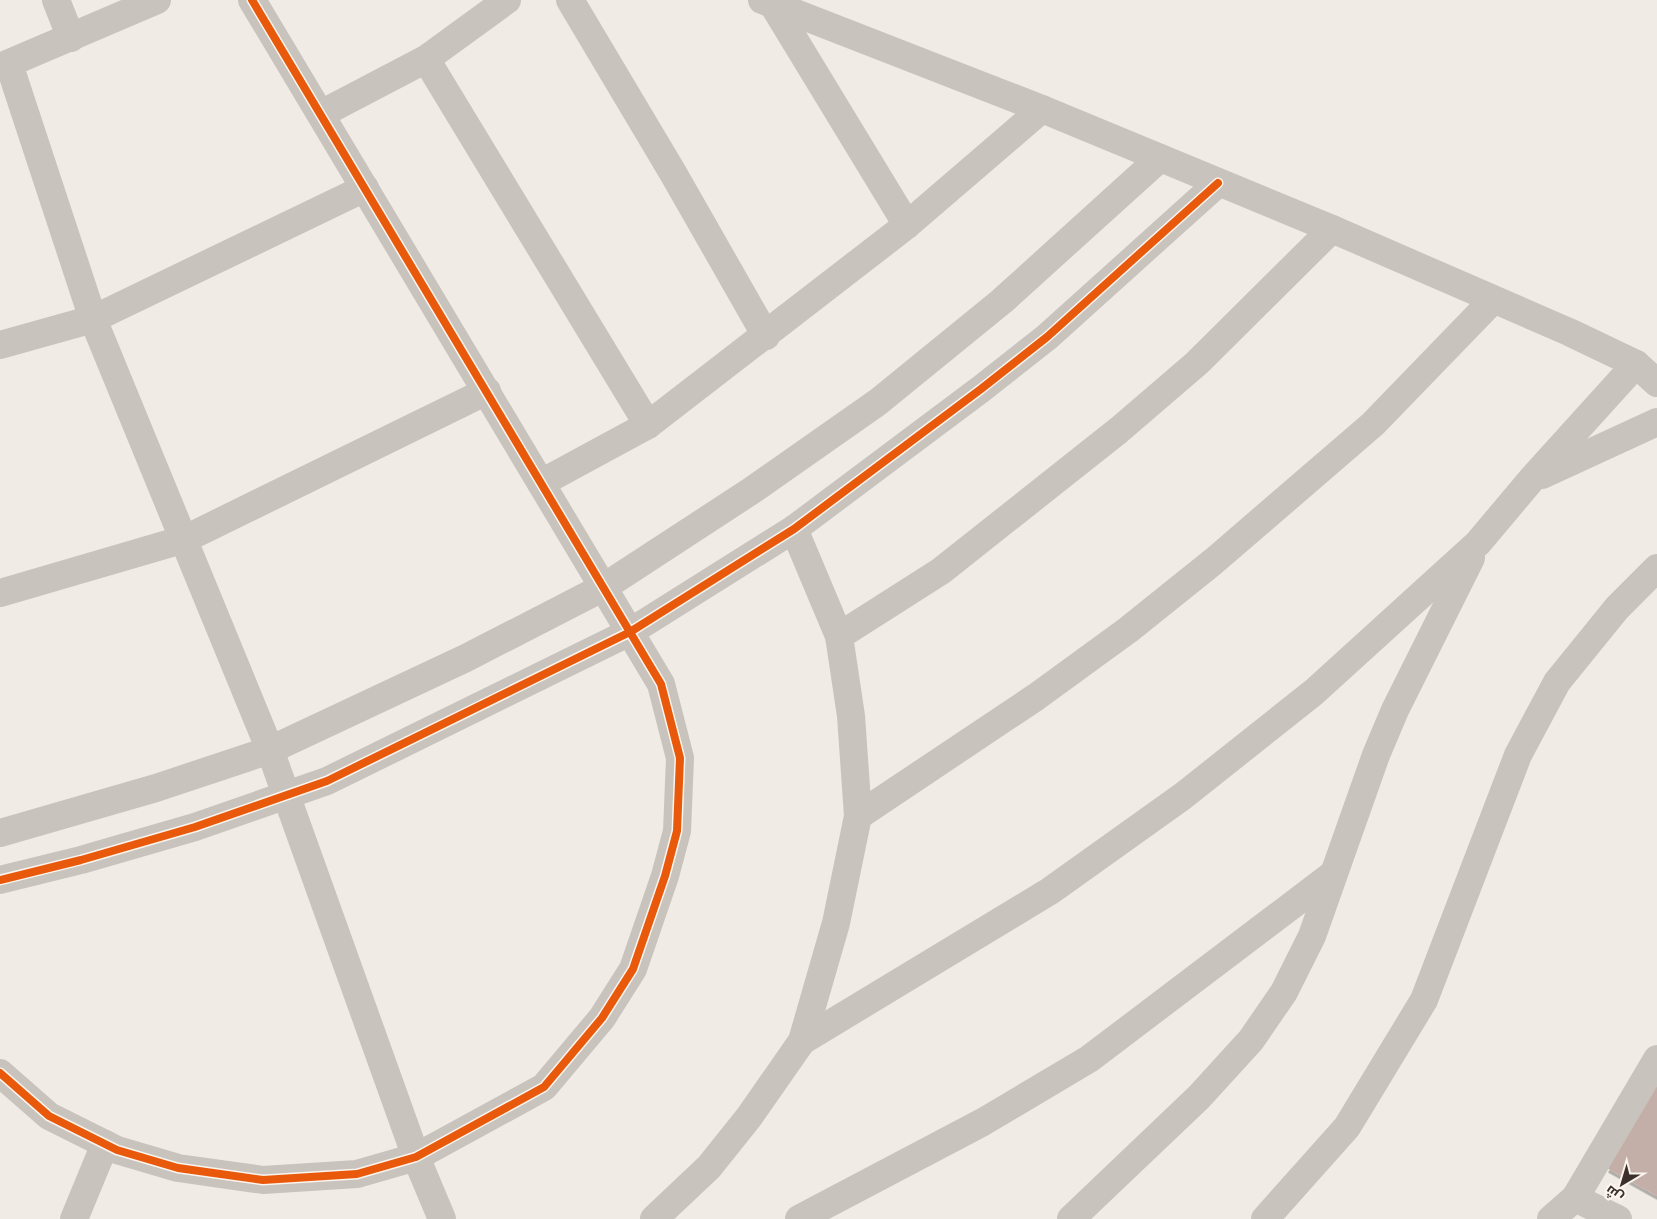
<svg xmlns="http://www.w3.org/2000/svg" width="1657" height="1219" viewBox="0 0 1657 1219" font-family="'Open Sans',Cairo,sans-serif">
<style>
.building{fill:#c3afa7;filter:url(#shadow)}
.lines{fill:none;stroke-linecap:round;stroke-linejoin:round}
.minor{stroke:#c9c3be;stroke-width:28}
.cycleway-casing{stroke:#fbf5ee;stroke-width:11}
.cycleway{stroke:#e8590c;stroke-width:8}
</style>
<defs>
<filter id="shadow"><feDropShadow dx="3" dy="5.5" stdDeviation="0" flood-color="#0004"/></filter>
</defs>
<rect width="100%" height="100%" fill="#f0ebe5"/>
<path class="building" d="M1657 1085V1196L1605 1167Z"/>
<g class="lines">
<g class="minor">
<path d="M56 0 71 38"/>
<path d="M570 0 673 173 766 336"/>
<path d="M762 0 1042 109 1332 229 1569 332 1636 364 1657 383"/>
<path d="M772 3 907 225"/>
<path d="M426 59 648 425"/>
<path d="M9 64 93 319 270 750 416 1157 442 1219"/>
<path d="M0 67 157 0"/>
<path d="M321 114 426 59 507 0"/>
<path d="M0 345 93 319 365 188"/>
<path d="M1542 475 1657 422"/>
<path d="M541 483 648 425 907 225 1042 109"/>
<path d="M0 593 185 539 487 391"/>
<path d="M839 636 941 571 1119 430 1197 363 1332 229"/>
<path d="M858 816 1036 697 1128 630 1214 561 1373 424 1493 300"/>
<path d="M0 833 156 788 270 750 466 658 604 587 751 491 878 402 1002 301 1160 158"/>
<path d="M0 880 81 860 195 827 327 781 630 632 794 529 981 389 1047 337 1218 183"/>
<path d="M802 1041 1050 891 1183 796 1314 692 1478 543 1531 480 1636 364"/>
<path d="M0 1073 49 1116 117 1150 178 1168 263 1180 357 1174 416 1157 544 1087 602 1018 633 969 665 876 677 831 680 758 661 684 252 0"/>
<path d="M1575 1198 1657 1059"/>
<path d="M74 1219 105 1144"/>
<path d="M654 1219 709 1167 749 1117 802 1041 836 923 858 816 851 716 839 636 794 529"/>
<path d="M799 1219 983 1122 1089 1059 1332 875"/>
<path d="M1071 1219 1199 1097 1251 1040 1284 992 1312 936 1376 755 1395 710 1471 558"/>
<path d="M1265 1219 1347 1127 1424 1000 1518 755 1557 682 1617 608 1657 568"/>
<path d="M1551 1219 1575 1198 1618 1219"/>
</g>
<g class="cycleway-casing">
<g id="cycleway">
<path d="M0 880 81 860 195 827 327 781 630 632 794 529 981 389 1047 337 1218 183"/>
<path d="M0 1073 49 1116 117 1150 178 1168 263 1180 357 1174 416 1157 544 1087 602 1018 633 969 665 876 677 831 680 758 661 684 252 0"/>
</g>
</g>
<use href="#cycleway" class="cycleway"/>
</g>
<g transform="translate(1622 1184) rotate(218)" stroke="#fbf5ee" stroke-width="4" paint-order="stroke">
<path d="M0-4L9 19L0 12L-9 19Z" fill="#3b302b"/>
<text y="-8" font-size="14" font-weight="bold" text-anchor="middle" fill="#3b302b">ش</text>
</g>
</svg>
